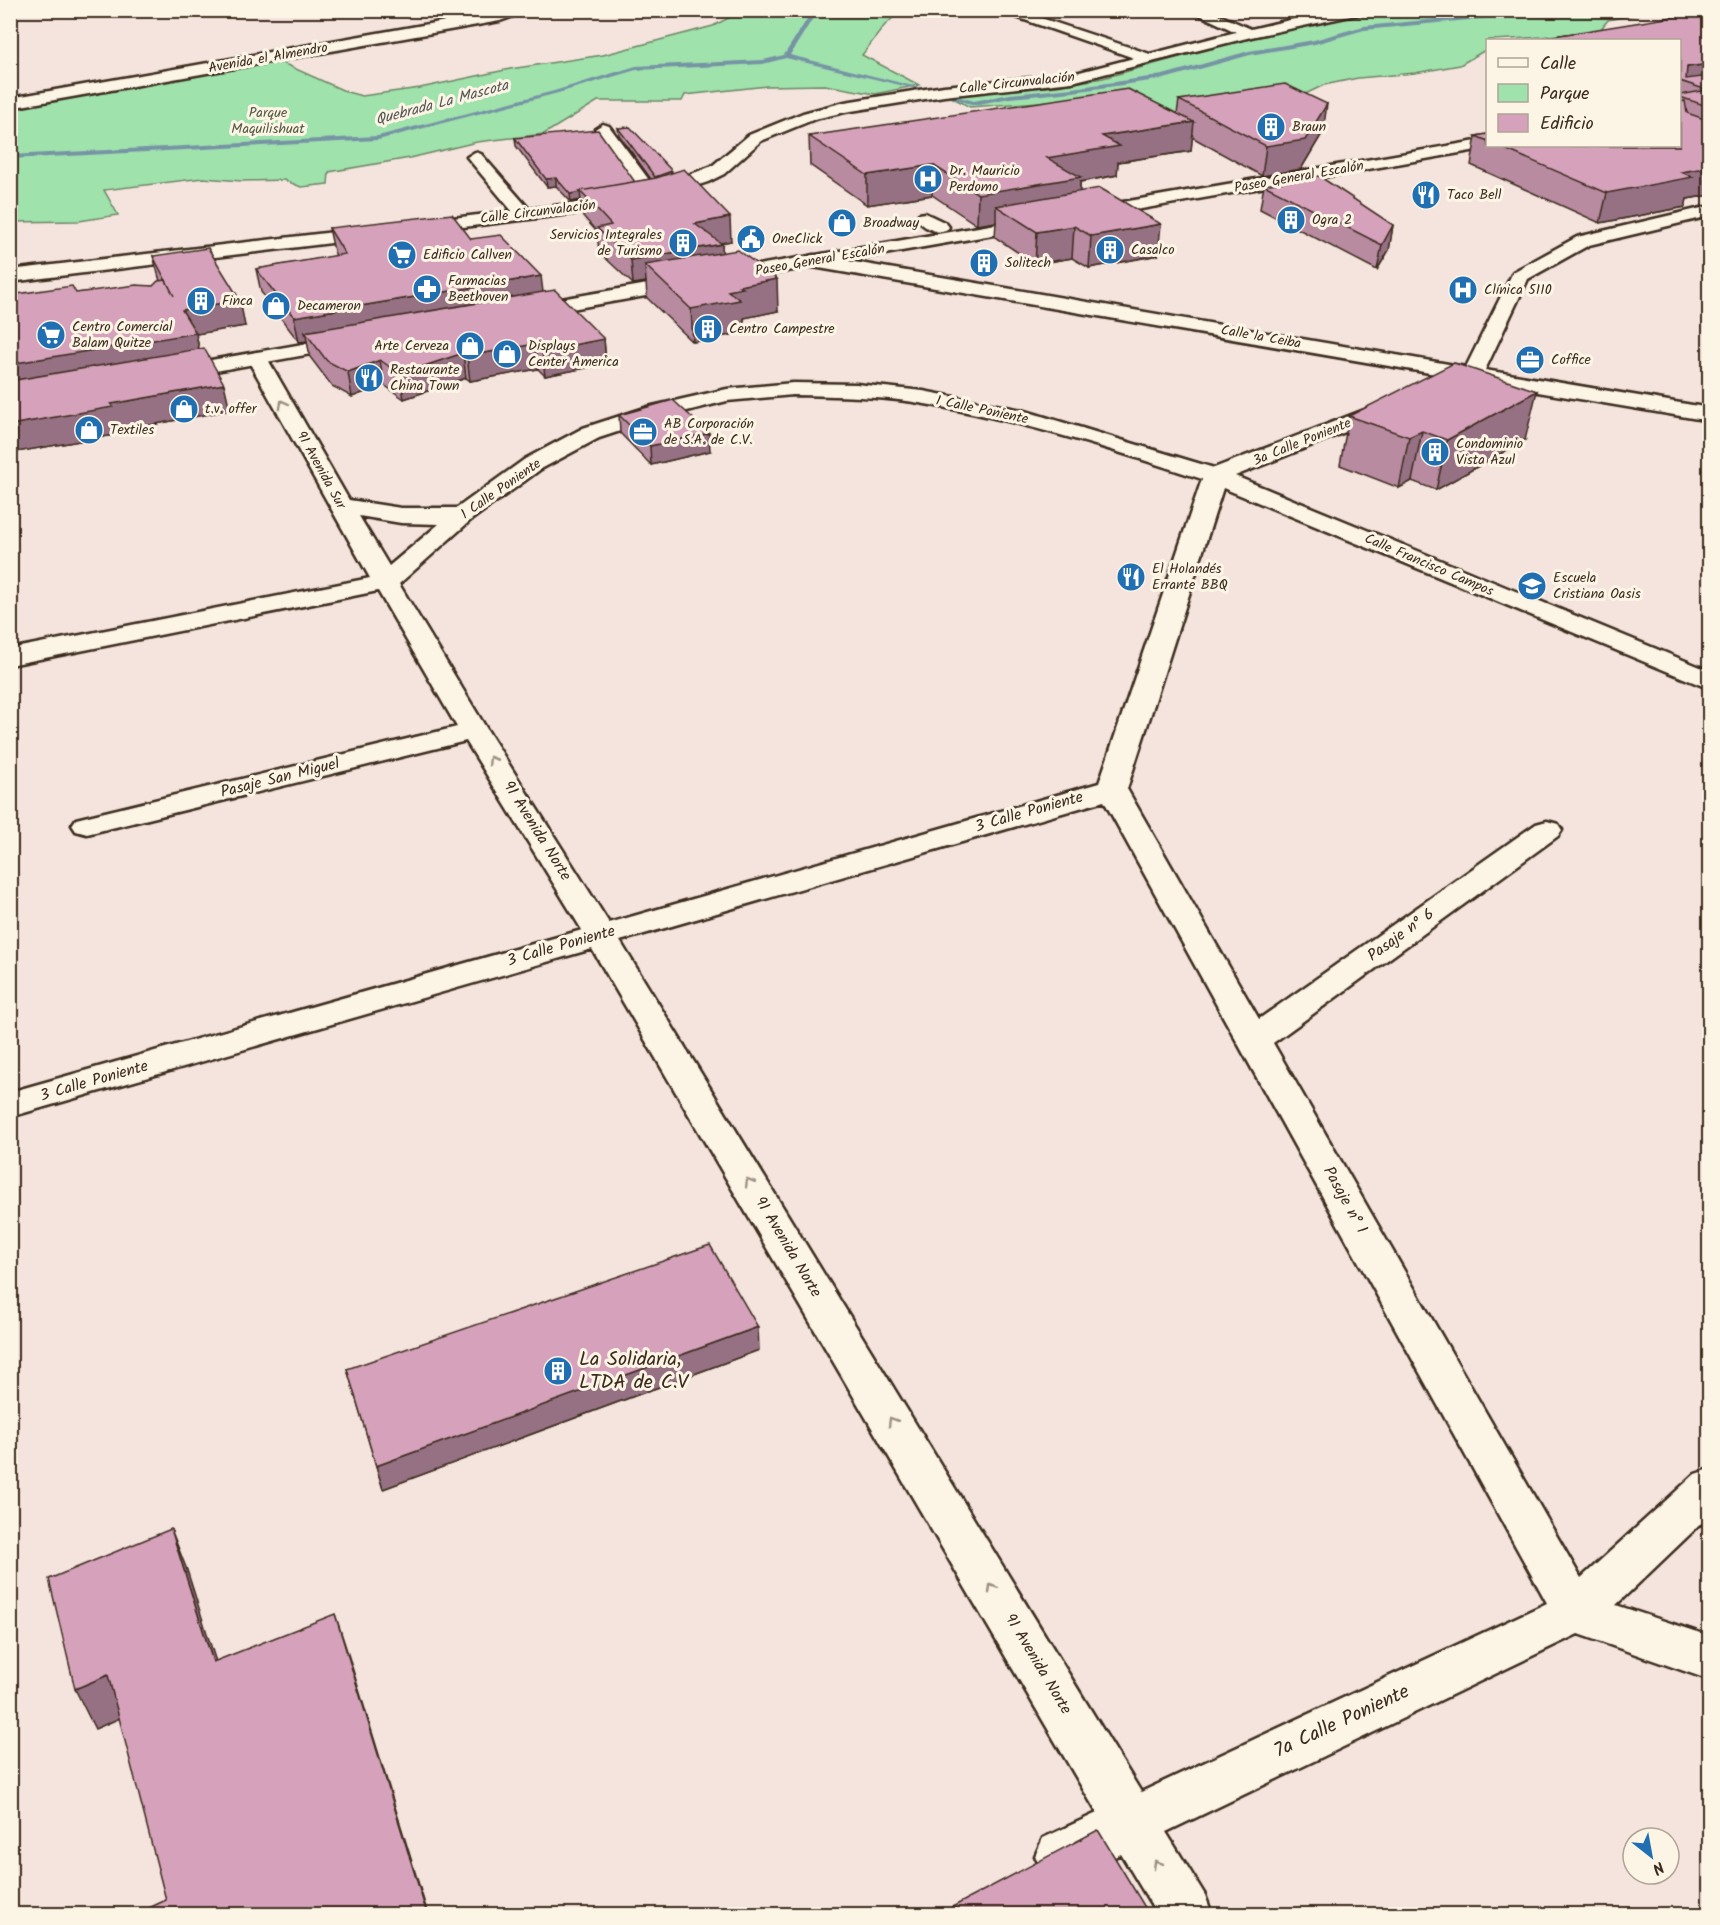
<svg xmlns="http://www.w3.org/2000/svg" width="1720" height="1925" viewBox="0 0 1720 1925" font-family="Kalam,sans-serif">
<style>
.green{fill:#9fe2ac;stroke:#6d8665;stroke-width:1.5}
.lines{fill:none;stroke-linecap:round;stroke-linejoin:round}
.stream{fill:#7694a4;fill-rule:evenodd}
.minor-casing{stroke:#3b2a1e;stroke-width:5}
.major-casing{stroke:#3b2a1e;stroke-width:5}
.minor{fill:#fcf5e5;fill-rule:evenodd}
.major{fill:#fcf5e5;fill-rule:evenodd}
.wall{fill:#b88ba1;stroke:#3b2a1e;stroke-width:1.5}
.shaded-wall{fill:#967183;stroke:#3b2a1e;stroke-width:1.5}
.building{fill:#d6a2bb;stroke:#3b2a1e;stroke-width:1.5}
.oneway{stroke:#9c9082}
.labels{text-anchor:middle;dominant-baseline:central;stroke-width:6;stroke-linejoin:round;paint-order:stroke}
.far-street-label{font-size:14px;fill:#3b2a1e;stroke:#fcf5e5}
.far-park-label{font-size:14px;fill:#545842;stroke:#fcf5e5}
.far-poi-label{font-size:14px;fill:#3b2a1e;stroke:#fcf5e5;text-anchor:start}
.far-water-label{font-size:15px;font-style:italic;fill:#545656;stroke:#fcf5e5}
.street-label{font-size:16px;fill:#3b2a1e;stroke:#fcf5e5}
.near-poi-label{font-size:20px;fill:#3b2a1e;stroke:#fcf5e5;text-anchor:start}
.near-street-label{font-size:20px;fill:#3b2a1e;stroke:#fcf5e5}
</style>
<rect width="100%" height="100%" fill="#f4e4dd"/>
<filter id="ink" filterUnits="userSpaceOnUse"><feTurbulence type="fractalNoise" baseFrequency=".0167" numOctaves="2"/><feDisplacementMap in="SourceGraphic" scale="12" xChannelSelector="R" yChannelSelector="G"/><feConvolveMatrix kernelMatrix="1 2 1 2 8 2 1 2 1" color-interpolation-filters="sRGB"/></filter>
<g filter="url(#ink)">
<g class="green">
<path d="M902 10 885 25 862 55 919 85 875 94 825 85 767 86 685 95 682 101H598L544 134 477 142 410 158 329 172 328 184 301 187 284 180 242 181 203 178 104 190 118 215 79 221 11 222V107L276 60 347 92 362 96 420 88 510 69 603 55 713 26 742 11Z"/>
<path d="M1394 11H1652L1608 20 1599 31C1562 34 1525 40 1488 40L1487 49 1460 65 1415 73 1358 78 1324 85 1297 98 1191 115 1149 116 1079 99 970 107 949 96 1058 86 1103 78 1238 41 1335 19Z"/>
</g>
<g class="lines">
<g class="stream">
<path d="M813 10H818L790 55 921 88V90L786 58 763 64 636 70 558 93 378 140 10 159V155L378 136 554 91 636 66 763 60 784 55Z"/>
<path d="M1509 10H1522L1490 18 1364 30 1315 44 1250 55 1164 79 1073 92 1010 98 974 105 946 96 949 94 974 101 1010 94 1073 88 1163 75 1249 51 1314 40 1364 26 1490 14Z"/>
</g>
<g class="minor-casing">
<g id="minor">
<path d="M508 10H530L500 21 10 108V98Z"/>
<path d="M996 10H1017L1150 54 1236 32 1189 10H1208L1251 29 1332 10H1366L1360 14 1251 37 1072 82 944 96 845 112 815 119 761 141 724 174 708 182 657 199 611 209 10 282V270L512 211 467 157 475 152 481 154 529 209 611 199 640 192 595 129 603 124 609 126 655 188 712 166 749 135 803 113 845 102 944 86 1072 74 1134 58Z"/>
<path d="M1710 206V216L1589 245 1528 279 1485 370 1710 408V421L1473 381 1442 392 1435 394 1428 392 1424 388 1428 384 1447 376 813 267 806 265 804 261 806 257 813 255 1466 367 1513 272 1577 237Z"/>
<path d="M925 213 946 223 949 227 946 231C935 234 923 227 916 218L919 214Z"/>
<path d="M257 352 264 354 267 358 349 500 401 508H457L525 459 583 428 648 407 727 389 793 383 856 384 923 391 1022 410 1214 468 1390 400 1398 401 1401 406 1398 411 1235 476 1710 671V689L1223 488 1127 789 1259 1019 1536 824 1547 821 1558 824 1562 830 1558 836 1273 1043 1581 1578 1695 1474 1710 1469V1515L1616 1605 1710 1636V1680L1578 1634 1166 1832 1205 1895 1212 1914H1157L1121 1854 1061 1882 1043 1874 1035 1856 1043 1838 1097 1813 592 949 10 1117V1092L582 930 466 741 87 834 76 831 72 825 76 819 457 727 378 591 10 665V649L370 578 247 358 250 354ZM793 395C837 396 882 396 925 404 1020 420 1111 449 1202 479L1099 783 609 923 488 731 399 584 471 520 541 469 599 438 663 417 727 401ZM359 516 401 523 439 524 389 566ZM1104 801 1547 1603 1141 1792 620 941Z"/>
</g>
</g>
<g class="major-casing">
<g id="major">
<path d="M1488 139V146H1495L1494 147 526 317 519 315 516 311 519 307 526 305Z"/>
<path d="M354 335 361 337 364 341 361 345 171 379 164 377 161 373 164 369 171 367Z"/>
</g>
</g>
<use href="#minor" class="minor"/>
<use href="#major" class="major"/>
</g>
<g class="wall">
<path d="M1710 13V195L1687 199 1685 207 1600 223 1471 165 1476 136 1488 134V146H1680V40H1548V37Z"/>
<path d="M1179 100 1323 132 1301 169 1262 176 1192 137 1191 151 1118 162 1117 175 1080 182V192L1158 255 1089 268 1072 258 1035 264 995 237 996 222 977 225 932 195 867 205 810 165 809 136 1177 114Z"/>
<path d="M618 128 672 173 731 241 720 243 722 244V252L778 311 744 318V321L740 322 741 333 693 342 647 298 646 282 633 284 599 252 597 232 582 215 581 200 571 202 556 186 547 187 516 146 515 138 635 182 651 179 619 135Z"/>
<path d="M1264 185 1393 225 1389 250 1377 270 1260 209Z"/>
<path d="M329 228 471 239 543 292 604 339 606 364 545 376 538 369 470 381 466 378 404 399 384 385 352 397 332 386 310 357 307 341 299 342 261 292 256 269 336 256 334 251Z"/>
<path d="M153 256 245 326 196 334 199 349 230 410 119 431 120 434 11 453 10 450V295L76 293 153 286 160 281Z"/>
<path d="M619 415 710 451 651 465 620 433Z"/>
<path d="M1349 416 1525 440 1436 490 1412 481 1399 488 1340 465Z"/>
<path d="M759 1350 383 1489 347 1369Z"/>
</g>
<g class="shaded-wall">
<path d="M1710 64V90L1683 82 1687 67Z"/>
<path d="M1327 104 1323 132 1301 169 1262 176 1266 146Z"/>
<path d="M1194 122 1191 151 1118 162 1117 175 1080 182 1079 207 996 206V222L977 225 978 194 1047 158 1102 136Z"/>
<path d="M933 165 932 195 867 205V175Z"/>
<path d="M1710 167V195L1687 199 1685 207 1600 223 1607 193 1681 172Z"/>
<path d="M556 178V186L547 187 546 179Z"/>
<path d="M580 192 581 200 571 202 570 194Z"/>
<path d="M730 217 731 241 696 248 695 224Z"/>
<path d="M1161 224 1158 255 1089 268 1091 236Z"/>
<path d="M1393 225 1389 250 1377 270 1382 245Z"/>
<path d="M1074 226 1072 258 1035 264 1037 232Z"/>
<path d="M722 244 723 269 645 265 646 282 633 284 631 260Z"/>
<path d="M541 276 544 300 305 332 307 341 299 342 294 317Z"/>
<path d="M777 279 778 311 744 318V321L740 322 741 333 693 342 691 309 739 286Z"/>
<path d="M240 300 245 326 196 334 201 359 10 392V364L182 310Z"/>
<path d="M604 339 606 364 545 376 542 351Z"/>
<path d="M535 344 538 369 470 381 467 356Z"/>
<path d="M463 353 466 378 404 399 400 374Z"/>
<path d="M380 360 384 385 352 397 348 372Z"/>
<path d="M224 384 230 410 119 431 120 434 11 453 10 450V425L111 404Z"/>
<path d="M1537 391 1525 440 1436 490 1447 440Z"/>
<path d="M1422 431 1412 481 1399 488 1409 437Z"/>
<path d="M709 433 710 451 651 465 650 446Z"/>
<path d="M758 1327 759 1350 383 1489 376 1466Z"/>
<path d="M171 1529 187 1570 229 1703 213 1662Z"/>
<path d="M335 1614 348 1654 428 1914H427Z"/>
<path d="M108 1675 127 1715 95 1729 75 1689Z"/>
</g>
<g class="building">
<path d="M1704 12 1710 13V64L1687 67 1686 79 1710 76V107L1680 97V95L1707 90 1680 81V40H1560L1548 37Z"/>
<path d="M1285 84 1327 104 1305 140 1266 146 1179 100Z"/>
<path d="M1128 89 1194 122 1102 136 1120 146 1047 158 1081 177 978 194 933 165 867 175 809 136Z"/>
<path d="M1685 101 1687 113 1710 121V167L1681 172 1693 177 1607 193 1498 146H1680V102Z"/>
<path d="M630 127 672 171 655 177 618 128Z"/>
<path d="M598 130 635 182 570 194 556 178 546 179 515 138Z"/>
<path d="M1488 134V141L1476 136Z"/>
<path d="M684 169 730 217 695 224 722 244 631 260 597 228 611 225 580 191 656 178Z"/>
<path d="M1319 176 1393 225 1382 245 1264 185Z"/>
<path d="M1100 188 1161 224 1091 236 1074 226 1037 232 996 206Z"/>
<path d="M452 214 471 239 501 235 541 276 294 317 256 269 345 254 329 228Z"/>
<path d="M208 248 240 300 182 310 196 333 10 364V295L72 286 76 293 136 285 153 286 158 281 166 280 174 296 153 256Z"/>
<path d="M738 250 777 279 739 286 743 288 728 291 740 300 691 309 645 265Z"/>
<path d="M555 290 604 339 542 351 535 344 467 356 463 353 400 374 380 360 348 372 327 361 305 332Z"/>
<path d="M204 348 224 384 111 404 113 407 10 425V381Z"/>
<path d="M1454 363 1537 391 1447 440 1422 431 1409 437 1349 416Z"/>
<path d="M673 400 709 433 650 446 619 415Z"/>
<path d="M710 1245 758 1327 376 1466 347 1369Z"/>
<path d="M171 1529 213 1662 335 1614 427 1914H136L166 1900 108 1675 75 1689 49 1579Z"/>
<path d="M1098 1830 1149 1914H939Z"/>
</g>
<defs><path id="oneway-chevron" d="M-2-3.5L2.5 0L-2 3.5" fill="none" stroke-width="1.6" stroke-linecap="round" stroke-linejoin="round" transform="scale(1.5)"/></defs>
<g class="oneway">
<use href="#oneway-chevron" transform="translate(283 404) rotate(-119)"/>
<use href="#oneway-chevron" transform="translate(492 760) rotate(-122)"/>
<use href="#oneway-chevron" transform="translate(749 1182) rotate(-121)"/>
<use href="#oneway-chevron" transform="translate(892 1421) rotate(-121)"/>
<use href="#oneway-chevron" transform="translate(992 1588) rotate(-121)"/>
<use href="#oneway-chevron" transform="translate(1157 1864) rotate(-120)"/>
</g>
</g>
<defs>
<g id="building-disc" transform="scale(1.5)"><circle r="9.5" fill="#1f6fb2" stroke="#fcf5e5"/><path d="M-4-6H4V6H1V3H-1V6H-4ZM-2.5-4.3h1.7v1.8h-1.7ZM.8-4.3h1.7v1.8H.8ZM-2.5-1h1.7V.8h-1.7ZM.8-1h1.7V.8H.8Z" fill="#fff"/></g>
<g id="hospital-disc" transform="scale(1.5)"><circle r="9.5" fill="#1f6fb2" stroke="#fcf5e5"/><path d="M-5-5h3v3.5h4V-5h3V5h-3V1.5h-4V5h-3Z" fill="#fff"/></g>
<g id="restaurant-disc" transform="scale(1.5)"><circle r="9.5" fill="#1f6fb2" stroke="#fcf5e5"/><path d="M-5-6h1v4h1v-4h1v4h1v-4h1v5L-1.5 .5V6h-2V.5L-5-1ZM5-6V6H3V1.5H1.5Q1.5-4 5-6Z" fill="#fff"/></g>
<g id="shop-disc" transform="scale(1.5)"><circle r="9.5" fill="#1f6fb2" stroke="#fcf5e5"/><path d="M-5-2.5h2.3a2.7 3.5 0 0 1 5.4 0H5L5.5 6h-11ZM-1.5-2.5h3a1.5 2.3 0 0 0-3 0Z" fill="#fff"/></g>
<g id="civic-disc" transform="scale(1.5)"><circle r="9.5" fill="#1f6fb2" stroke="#fcf5e5"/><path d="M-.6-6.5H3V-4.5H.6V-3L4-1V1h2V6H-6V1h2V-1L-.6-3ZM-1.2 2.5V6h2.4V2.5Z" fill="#fff"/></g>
<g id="supermarket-disc" transform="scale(1.5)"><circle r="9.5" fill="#1f6fb2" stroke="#fcf5e5"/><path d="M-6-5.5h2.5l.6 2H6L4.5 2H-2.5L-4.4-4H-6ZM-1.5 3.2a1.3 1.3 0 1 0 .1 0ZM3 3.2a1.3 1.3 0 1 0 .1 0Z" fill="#fff"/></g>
<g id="pharmacy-disc" transform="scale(1.5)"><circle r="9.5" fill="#1f6fb2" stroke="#fcf5e5"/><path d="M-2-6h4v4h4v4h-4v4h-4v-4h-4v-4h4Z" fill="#fff"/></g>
<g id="office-disc" transform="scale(1.5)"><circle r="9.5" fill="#1f6fb2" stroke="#fcf5e5"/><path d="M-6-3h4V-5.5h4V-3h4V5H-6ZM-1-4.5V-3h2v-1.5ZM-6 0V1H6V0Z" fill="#fff"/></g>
<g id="university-disc" transform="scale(1.5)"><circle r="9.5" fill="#1f6fb2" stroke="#fcf5e5"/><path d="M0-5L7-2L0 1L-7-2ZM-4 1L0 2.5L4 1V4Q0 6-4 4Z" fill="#fff"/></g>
</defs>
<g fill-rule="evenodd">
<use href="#building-disc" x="1271" y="127"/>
<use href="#hospital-disc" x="928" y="179"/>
<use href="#restaurant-disc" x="1426" y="195"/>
<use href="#building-disc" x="1291" y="220"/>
<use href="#shop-disc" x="842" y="223"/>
<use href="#civic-disc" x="751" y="239"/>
<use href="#building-disc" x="683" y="243"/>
<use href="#building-disc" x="1110" y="250"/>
<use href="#supermarket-disc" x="402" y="255"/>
<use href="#building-disc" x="984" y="263"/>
<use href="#pharmacy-disc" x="427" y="289"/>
<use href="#hospital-disc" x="1463" y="290"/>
<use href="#building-disc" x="201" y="301"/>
<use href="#shop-disc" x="276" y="306"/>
<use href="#building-disc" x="708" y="329"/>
<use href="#supermarket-disc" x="51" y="335"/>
<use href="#shop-disc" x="470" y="346"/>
<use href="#shop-disc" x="507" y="354"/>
<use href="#office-disc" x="1530" y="360"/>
<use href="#restaurant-disc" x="369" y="378"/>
<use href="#shop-disc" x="184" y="409"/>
<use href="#shop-disc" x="89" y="430"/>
<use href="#office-disc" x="643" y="432"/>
<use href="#building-disc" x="1435" y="452"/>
<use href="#restaurant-disc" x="1131" y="577"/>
<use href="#university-disc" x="1532" y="586"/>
<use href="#building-disc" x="558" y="1371"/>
</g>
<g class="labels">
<g class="far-street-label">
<text transform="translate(268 58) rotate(-10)">Avenida el Almendro</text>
<text transform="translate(1017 83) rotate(-6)">Calle Circunvalación</text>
<text transform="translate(1299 177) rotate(-10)">Paseo General Escalón</text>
<text transform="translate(538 212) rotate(-7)">Calle Circunvalación</text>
<text transform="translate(820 260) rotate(-10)">Paseo General Escalón</text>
<text transform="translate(1261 337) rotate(10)">Calle la Ceiba</text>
<text transform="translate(982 410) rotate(12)">1 Calle Poniente</text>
<text transform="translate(1302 442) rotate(-22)">3a Calle Poniente</text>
<text transform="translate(321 470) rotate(61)">91 Avenida Sur</text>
<text transform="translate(501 489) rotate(-35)">1 Calle Poniente</text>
<text transform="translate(1429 565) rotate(23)">Calle Francisco Campos</text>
</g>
<g class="far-park-label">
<text x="268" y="113">Parque<tspan x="268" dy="16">Maquilishuat</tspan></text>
</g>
<g class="far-poi-label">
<text x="1292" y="127">Braun</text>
<text x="949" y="171">Dr. Mauricio<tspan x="949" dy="16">Perdomo</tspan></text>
<text x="1447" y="195">Taco Bell</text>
<text x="1312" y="220">Ogra 2</text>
<text x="863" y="223">Broadway</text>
<text x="662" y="235" text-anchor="end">Servicios Integrales<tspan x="662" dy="16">de Turismo</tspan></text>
<text x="772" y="239">OneClick</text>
<text x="1131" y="250">Casalco</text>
<text x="423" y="255">Edificio Callven</text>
<text x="1005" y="263">Solitech</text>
<text x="448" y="281">Farmacias<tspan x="448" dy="16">Beethoven</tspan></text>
<text x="1484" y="290">Clínica 5110</text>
<text x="222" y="301">Finca</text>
<text x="297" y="306">Decameron</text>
<text x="72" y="327">Centro Comercial<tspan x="72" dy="16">Balam Quitze</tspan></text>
<text x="729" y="329">Centro Campestre</text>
<text x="449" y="346" text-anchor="end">Arte Cerveza</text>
<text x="528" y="346">Displays<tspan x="528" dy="16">Center America</tspan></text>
<text x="1551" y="360">Coffice</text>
<text x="390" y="370">Restaurante<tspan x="390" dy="16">China Town</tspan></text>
<text x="205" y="409">t.v. offer</text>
<text x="664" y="424">AB Corporación<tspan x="664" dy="16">de S.A. de C.V.</tspan></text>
<text x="110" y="430">Textiles</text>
<text x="1456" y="444">Condominio<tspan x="1456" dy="16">Vista Azul</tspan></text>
<text x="1152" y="569">El Holandés<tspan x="1152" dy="16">Errante BBQ</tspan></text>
<text x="1553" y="578">Escuela<tspan x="1553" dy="16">Cristiana Oasis</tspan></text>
</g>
<g class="far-water-label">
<text transform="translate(442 103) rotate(-15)">Quebrada La Mascota</text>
</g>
<g class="street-label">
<text transform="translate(280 778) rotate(-14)">Pasaje San Miguel</text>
<text transform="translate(1029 812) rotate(-16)">3 Calle Poniente</text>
<text transform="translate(537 831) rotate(58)">91 Avenida Norte</text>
<text transform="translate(1401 935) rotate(-36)">Pasaje n° 6</text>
<text transform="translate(561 946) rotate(-16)">3 Calle Poniente</text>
<text transform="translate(94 1081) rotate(-16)">3 Calle Poniente</text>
<text transform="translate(1345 1200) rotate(61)">Pasaje n° 1</text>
<text transform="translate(788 1247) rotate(59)">91 Avenida Norte</text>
<text transform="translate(1038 1664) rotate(59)">91 Avenida Norte</text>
</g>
<g class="near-poi-label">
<text x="579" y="1360">La Solidaria,<tspan x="579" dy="23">LTDA de C.V</tspan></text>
</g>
<g class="near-street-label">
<text transform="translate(1342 1722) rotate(-25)">7a Calle Poniente</text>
</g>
</g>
<rect width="1720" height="1925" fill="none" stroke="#fcf5e5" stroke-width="36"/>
<rect x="18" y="18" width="1684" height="1889" fill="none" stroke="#3b2a1e" stroke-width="2" filter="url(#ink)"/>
<rect x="1486" y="39" width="195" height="108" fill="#fcf5e5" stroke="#afa495" stroke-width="1.5"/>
<rect x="1498" y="58" width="30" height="9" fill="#fcf5e5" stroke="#afa495" stroke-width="1.5"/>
<text x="1540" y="69" font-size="18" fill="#3b2a1e">Calle</text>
<rect x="1498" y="84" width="30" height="18" fill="#9fe2ac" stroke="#afa495" stroke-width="1.5"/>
<text x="1540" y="99" font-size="18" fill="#3b2a1e">Parque</text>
<rect x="1498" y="114" width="30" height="18" fill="#d6a2bb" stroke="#afa495" stroke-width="1.5"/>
<text x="1540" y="129" font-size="18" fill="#3b2a1e">Edificio</text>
<g transform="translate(1651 1856) rotate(149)"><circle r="28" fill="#fcf5e5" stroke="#afa495" stroke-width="1.5"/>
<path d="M0-4.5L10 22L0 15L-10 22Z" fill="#1f6fb2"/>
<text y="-9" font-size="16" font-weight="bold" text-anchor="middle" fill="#3b2a1e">N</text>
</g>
</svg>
